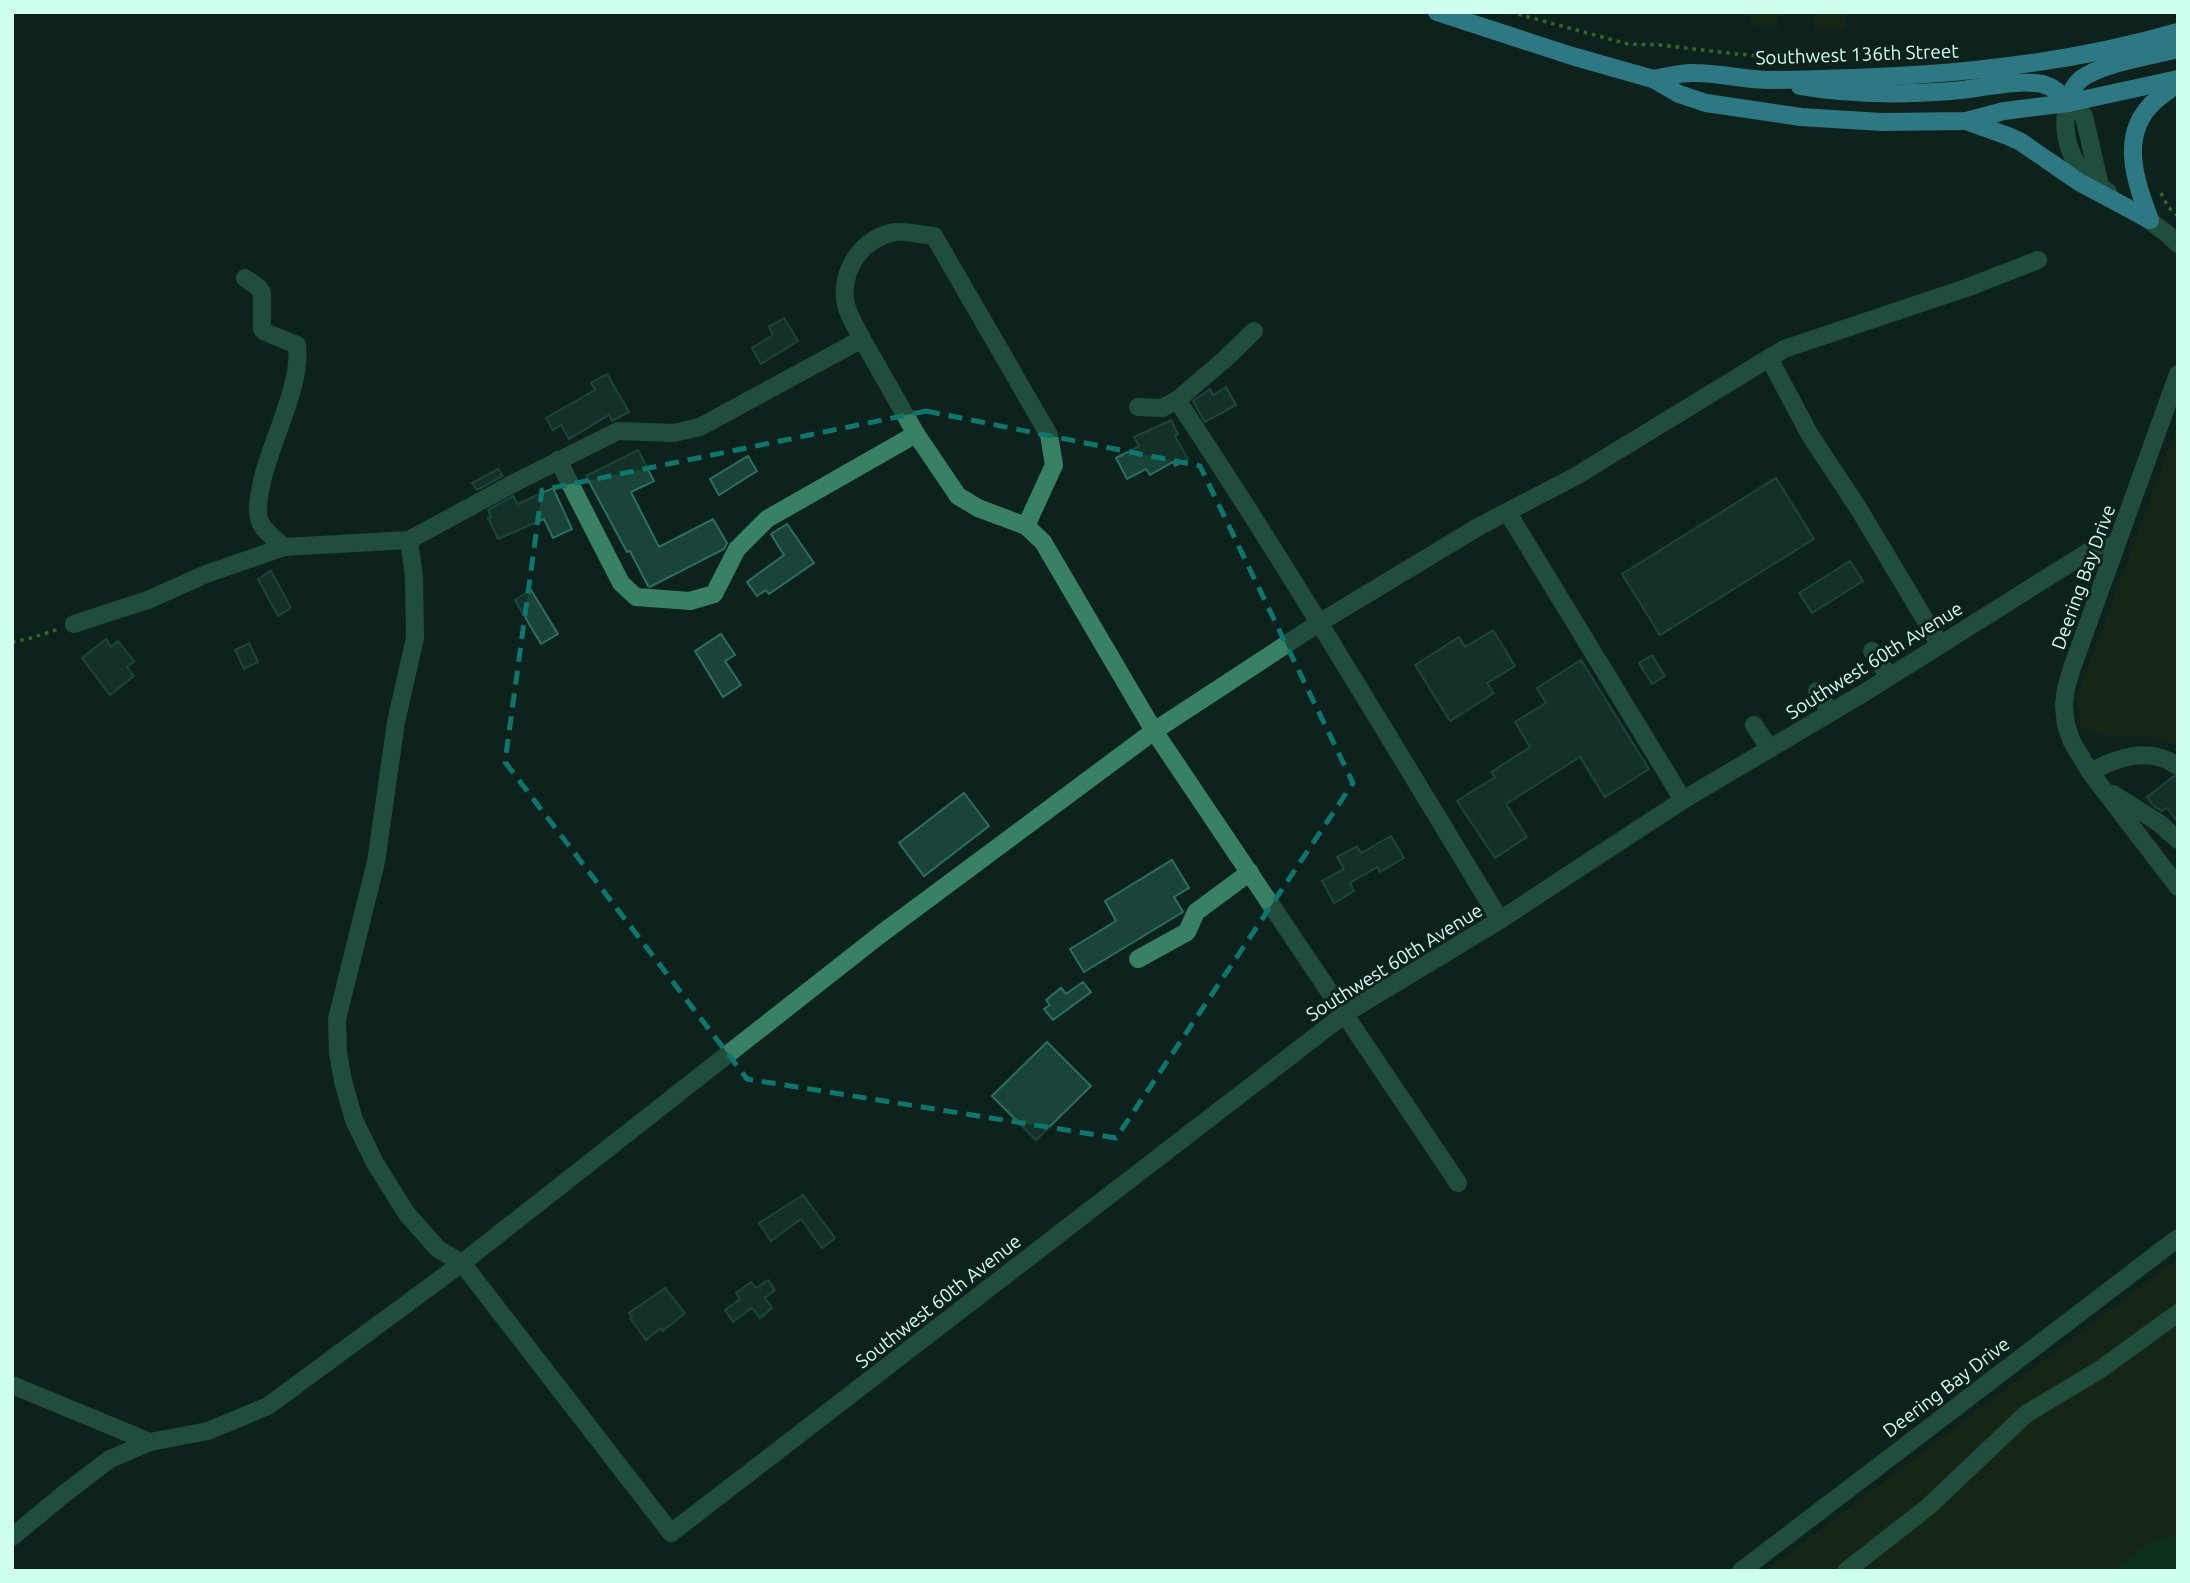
<svg xmlns="http://www.w3.org/2000/svg" width="2190" height="1583" viewBox="0 0 2190 1583" font-family="Ubuntu,sans-serif">
<style>
.green{fill:#1e2c11}
.water{fill:#093f14}
.building{fill:#1a4339;stroke:#2c6f5f;stroke-width:2}
.lines{fill:none;stroke-linecap:round;stroke-linejoin:round}
.path{stroke:#71b42e;stroke-width:3.5;stroke-dasharray:3.5 5;stroke-linecap:butt}
.minor{stroke:#388164;stroke-width:18}
.major{stroke:#56dfff;stroke-width:18}
.marked{fill:none;stroke:#0f766e;stroke-width:5;stroke-dasharray:14 9;stroke-linejoin:round}
.labels{text-anchor:middle;dominant-baseline:central;stroke-width:6;stroke-linejoin:round;paint-order:stroke}
.street-label{font-size:19px;fill:#cfffef;stroke:#0e221d}
</style>
<rect width="100%" height="100%" fill="#0e221d"/>
<g class="green">
<path d="M1750 12H1779L1778 28 1749 26Z"/>
<path d="M1815 12H1845V30L1814 29Z"/>
<path d="M2178 425V745L2146 736 2100 735 2081 726 2076 699Z"/>
<path d="M2178 1258V1571H1766Z"/>
</g>
<path class="water" d="M2178 1528V1571H2114L2150 1542 2175 1535Z"/>
<g class="building">
<path d="M784 318 798 341 761 364 752 348 773 335 769 327Z"/>
<path d="M607 374 629 412 612 421 609 415 569 439 561 425 553 430 546 418 595 390 591 383Z"/>
<path d="M1226 387 1236 405 1205 422 1193 401 1210 389 1213 395Z"/>
<path d="M1171 420 1178 434 1175 436 1188 459 1175 466 1173 462 1150 475 1146 469 1127 479 1116 458 1139 446 1134 437Z"/>
<path d="M638 450 654 481 631 492 659 547 713 519 727 543 724 549 650 587 648 586 630 551 627 552 586 476Z"/>
<path d="M748 456 757 471 719 495 710 479Z"/>
<path d="M498 469 503 476 477 490 472 483Z"/>
<path d="M1776 478 1814 539 1660 635 1622 574Z"/>
<path d="M553 488 572 529 553 538 544 519 498 539 488 518 491 517 488 510 513 496 518 504Z"/>
<path d="M787 524 814 563 769 594 766 590 757 596 747 582 784 555 771 534Z"/>
<path d="M1850 561 1863 581 1812 613 1799 593Z"/>
<path d="M271 571 291 608 278 616 258 579Z"/>
<path d="M531 590 558 634 541 644 515 600Z"/>
<path d="M1493 630 1515 666 1487 683 1494 693 1450 721 1415 665 1459 637 1465 647Z"/>
<path d="M721 634 735 655 725 661 741 685 723 697 695 651Z"/>
<path d="M106 639 111 647 118 641 134 661 127 667 134 676 110 695 82 658Z"/>
<path d="M249 643 258 662 244 669 235 650Z"/>
<path d="M1652 655 1665 676 1652 684 1639 663Z"/>
<path d="M1581 660 1649 769 1605 797 1580 757 1506 804 1527 837 1495 858 1457 801 1495 777 1491 772 1530 747 1515 722 1546 703 1537 688Z"/>
<path d="M2174 776 2178 777V822L2167 808 2162 811 2155 807 2147 797Z"/>
<path d="M964 793 989 826 924 876 899 843Z"/>
<path d="M1391 836 1404 858 1380 872 1377 867 1350 883 1354 891 1334 903 1322 881 1344 869 1337 857 1357 846 1361 853Z"/>
<path d="M1172 860 1189 888 1174 897 1183 912 1084 972 1070 949 1116 921 1105 901Z"/>
<path d="M1083 982 1091 992 1053 1020 1044 1009 1050 1005 1046 1000 1061 988 1066 994Z"/>
<path d="M1047 1042 1091 1086 1036 1140 992 1096Z"/>
<path d="M803 1195 835 1238 822 1248 801 1219 771 1241 759 1223Z"/>
<path d="M768 1280 775 1290 765 1298 772 1308 760 1318 752 1308 733 1322 725 1310 740 1299 736 1293 751 1282 756 1288Z"/>
<path d="M665 1288 685 1313 663 1331 661 1328 646 1340 630 1318 632 1316 629 1313Z"/>
</g>
<g class="lines">
<g class="path">
<path d="M1510 12 1628 44 1661 45 1737 54 1814 60"/>
<path d="M2161 193 2168 207 2178 216"/>
<path d="M12 642 28 639 59 629"/>
</g>
<g class="minor">
<path d="M2100 186 2084 116 2068 103C2062 123 2066 149 2079 167 2085 176 2099 185 2108 192"/>
<path d="M2137 212 2165 232 2178 244"/>
<path d="M245 278 259 288 262 293V329L265 332 297 345C302 385 271 441 262 481 260 493 256 506 259 519 262 531 276 539 284 547"/>
<path d="M1254 331 1224 360 1177 400C1290 570 1394 746 1500 920"/>
<path d="M862 339 916 434 958 496 978 508 1026 526 1043 542 1154 731 1458 1183"/>
<path d="M1769 358 1810 435 1860 511 1940 645"/>
<path d="M2178 374 2072 668 2066 688 2064 706 2066 725 2072 742 2090 772 2178 887"/>
<path d="M1138 407 1162 408 1177 400"/>
<path d="M558 460 621 583 636 597 690 601 714 594 737 549 767 519 916 434"/>
<path d="M1508 513 1683 800"/>
<path d="M409 540 414 577 415 638 396 722 376 862 337 1019 338 1053 343 1081 354 1120 375 1163 407 1214 438 1249 462 1263 671 1533 1346 1013 1500 920 1683 800 1867 691 2088 552 2101 544 2115 547"/>
<path d="M74 624 148 600 206 574 284 547 409 540 518 481 618 431 674 433 700 427 862 339C856 327 846 312 845 299 842 267 864 237 896 232 908 231 922 235 934 236L1049 435 1054 465 1026 526"/>
<path d="M1872 651 1889 677"/>
<path d="M1817 691 1830 712"/>
<path d="M1754 725 1770 749"/>
<path d="M2090 772C2118 757 2149 746 2178 766"/>
<path d="M2113 794 2159 823 2178 840"/>
<path d="M1138 959 1187 932 1196 912 1250 872"/>
<path d="M12 1385 150 1442"/>
<path d="M12 1537 64 1494 110 1459 150 1442 208 1431 268 1406 462 1263 881 934 1154 731 1319 623 1478 527 1576 476 1784 349 1966 288 2038 260"/>
<path d="M1741 1571 2178 1238"/>
<path d="M1846 1571 1928 1507 2026 1414 2101 1369 2178 1313"/>
</g>
<g class="major">
<path d="M1437 12 1572 56 1653 79 1679 94 1706 103 1801 117 1882 122 1966 121 2004 111 2068 103 2178 79"/>
<path d="M1653 79C1666 77 1681 72 1695 73 1720 73 1745 80 1770 80 1908 78 2044 71 2178 32"/>
<path d="M1800 86C1850 95 1900 95 1951 91 1978 89 2016 79 2042 84 2054 87 2061 94 2068 103"/>
<path d="M2068 103C2070 94 2074 85 2081 79 2102 63 2152 56 2178 49"/>
<path d="M1966 121 2008 136 2021 142 2079 182 2150 220"/>
<path d="M2150 220C2135 180 2118 133 2156 100 2163 94 2171 89 2178 83"/>
</g>
</g>
<path d="M0 0H2190V1583H0ZM926 411 1200 466 1353 783 1116 1138 747 1079 505 762 542 490Z" fill="#0e221d" fill-opacity=".55" fill-rule="evenodd"/>
<path class="marked" d="M926 411 1200 466 1353 783 1116 1138 747 1079 505 762 542 490Z"/>
<g class="labels">
<g class="street-label">
<text transform="translate(1857 54) rotate(-2)">Southwest 136th Street</text>
<text transform="translate(2083 577) rotate(-70)">Deering Bay Drive</text>
<text transform="translate(1874 660) rotate(-32)">Southwest 60th Avenue</text>
<text transform="translate(1394 962) rotate(-32)">Southwest 60th Avenue</text>
<text transform="translate(938 1301) rotate(-38)">Southwest 60th Avenue</text>
<text transform="translate(1946 1387) rotate(-37)">Deering Bay Drive</text>
</g>
</g>
<rect width="2190" height="1583" fill="none" stroke="#cfffef" stroke-width="28"/>
</svg>
